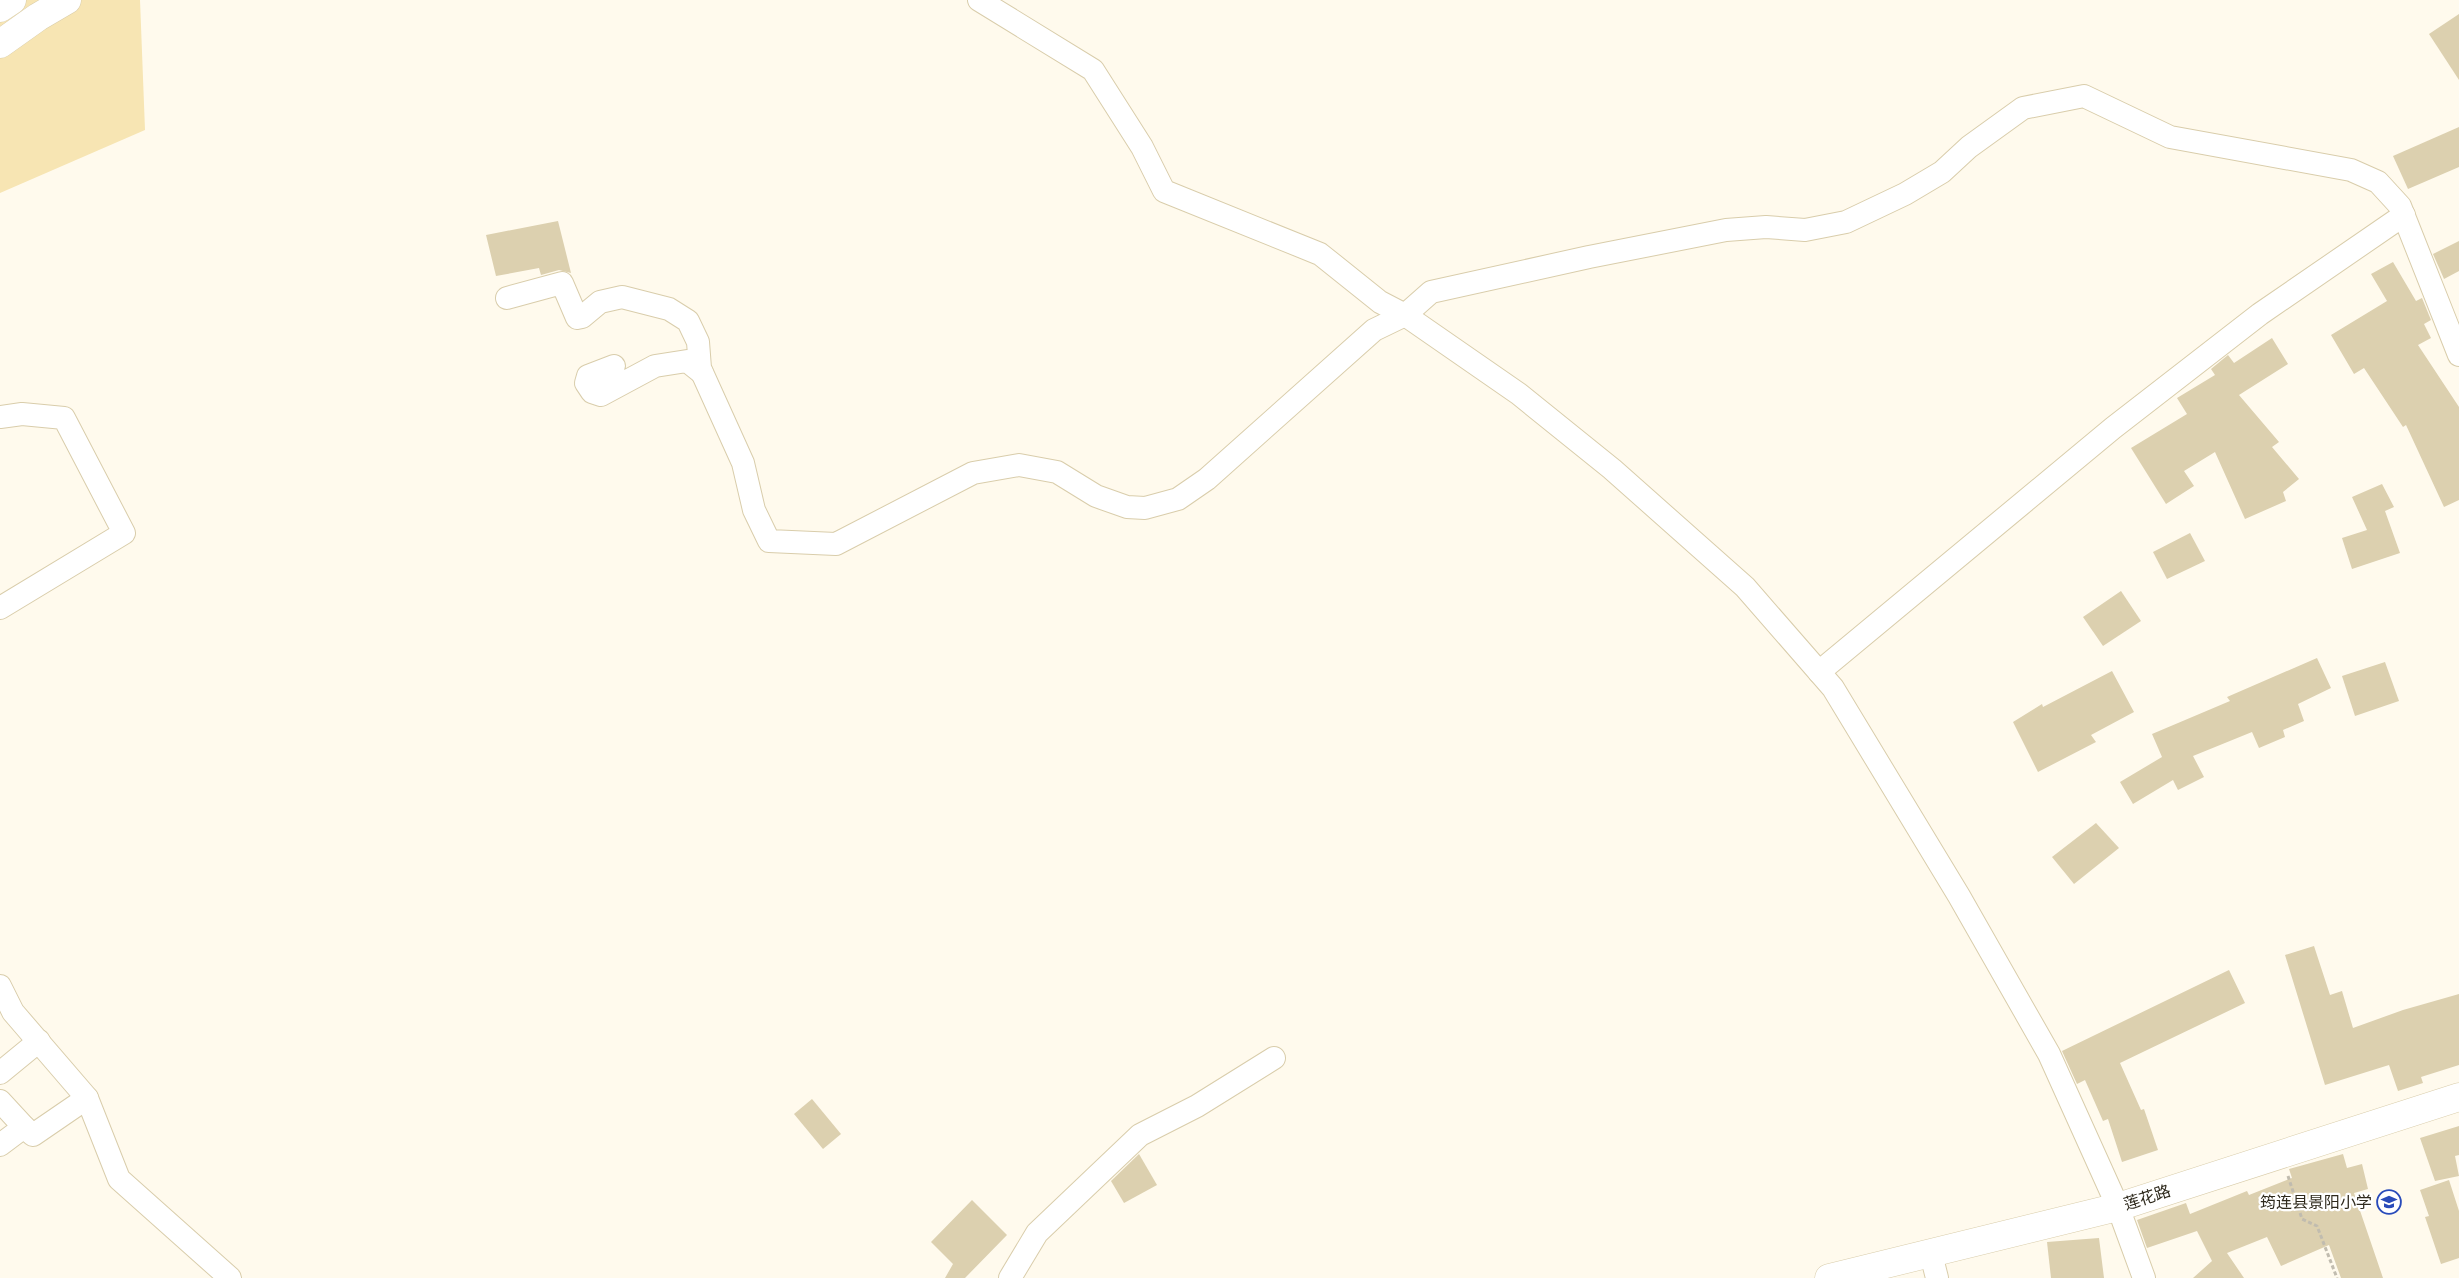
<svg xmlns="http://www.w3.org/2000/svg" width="2459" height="1278" viewBox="0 0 2459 1278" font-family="'Golos Text','Noto Sans SC',sans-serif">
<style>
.green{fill:#f7e5b3}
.building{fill:#dcd0af}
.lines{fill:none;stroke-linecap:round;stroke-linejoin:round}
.minor-casing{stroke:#d9cdab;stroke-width:24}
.major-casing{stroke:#d9cdab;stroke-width:29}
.path{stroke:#c1bcaf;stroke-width:3;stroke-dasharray:4 2.5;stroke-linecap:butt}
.minor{stroke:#fff;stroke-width:22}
.major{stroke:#fff;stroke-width:28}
.labels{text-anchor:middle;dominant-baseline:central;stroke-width:4.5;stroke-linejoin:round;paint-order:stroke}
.street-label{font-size:16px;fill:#2f2a1d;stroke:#fff}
.poi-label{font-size:16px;fill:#2f2a1d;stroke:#fff;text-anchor:end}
</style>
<rect width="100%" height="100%" fill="#fffaed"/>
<path class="green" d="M0 0H140L145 130 0 193Z"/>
<g class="building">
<path d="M2459 14V80L2429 34Z"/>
<path d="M2459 127V167L2408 189 2393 156Z"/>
<path d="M558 221 571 273 559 270 541 275 539 268 496 276 486 235Z"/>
<path d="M2459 241V271L2444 279 2433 254Z"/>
<path d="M2393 262 2416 301 2422 298 2431 320 2424 324 2431 338 2418 345 2459 407V500L2444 507 2406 425 2403 427 2364 368 2354 374 2331 335 2387 301 2371 274Z"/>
<path d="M2272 338 2288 364 2239 395 2279 442 2272 447 2299 479 2283 492 2286 501 2245 519 2215 452 2184 471 2194 486 2166 504 2131 448 2187 414 2177 398 2215 375 2211 369 2228 355 2234 363Z"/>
<path d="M2382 484 2394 507 2385 511 2400 553 2352 569 2342 538 2367 530 2352 497Z"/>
<path d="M2190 533 2205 561 2167 579 2153 552Z"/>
<path d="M2121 591 2141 621 2103 646 2083 617Z"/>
<path d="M2317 658 2331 688 2298 704 2304 721 2283 730 2285 737 2259 748 2252 732 2193 756 2204 777 2178 790 2173 780 2133 804 2120 782 2162 757 2152 734 2230 701 2227 697Z"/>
<path d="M2385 662 2399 701 2355 716 2342 676Z"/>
<path d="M2112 671 2134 712 2091 735 2096 742 2038 772 2013 722 2042 704 2043 707Z"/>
<path d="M2096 823 2119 848 2074 884 2052 857Z"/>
<path d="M2314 946 2330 995 2342 991 2353 1028 2403 1010 2459 994V1065L2421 1077 2423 1083 2398 1091 2389 1065 2325 1085 2285 955Z"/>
<path d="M2229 970 2245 1003 2120 1063 2141 1110 2144 1109 2158 1150 2122 1162 2108 1119 2103 1121 2085 1080 2077 1084 2062 1051Z"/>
<path d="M812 1099 841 1134 823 1149 794 1114Z"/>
<path d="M2459 1126V1155L2455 1156 2459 1176 2435 1181 2420 1138Z"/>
<path d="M1139 1154 1157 1185 1124 1203 1111 1181Z"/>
<path d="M2343 1154 2347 1168 2362 1164 2368 1189 2354 1193 2383 1278H2341L2329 1245 2281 1266 2267 1237 2227 1253 2244 1278H2193L2212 1261 2197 1231 2147 1248 2137 1220 2186 1203 2190 1214 2247 1191 2249 1195 2292 1178 2289 1169Z"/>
<path d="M2449 1180 2459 1211V1258L2441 1264 2425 1217 2429 1216 2420 1190Z"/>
<path d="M972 1200 1007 1235 965 1278H945L953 1264 931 1242Z"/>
<path d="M2099 1238 2104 1278H2051L2047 1242Z"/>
</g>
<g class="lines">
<g class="minor-casing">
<g id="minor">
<path d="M979 0 1093 70 1142 147 1164 191 1320 254 1380 302 1405 315 1519 394 1612 469 1745 587 1833 688 1959 896 2049 1054 2118 1207 2144 1278"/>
<path d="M507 298 562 283 577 318 582 317 600 302 622 297 669 309 688 321 698 342 700 368 743 463 754 510 769 541 836 544 973 473 1019 465 1057 472 1096 496 1127 507 1145 508 1178 499 1207 479 1374 330 1405 315 1431 292 1589 257 1726 230 1766 227 1805 230 1846 222 1905 194 1942 172 1969 147 2023 108 2084 96 2170 137 2351 170 2378 182 2400 206 2459 355"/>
<path d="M614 366 588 376 586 383 592 392 601 395 655 366 687 361 702 373"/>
<path d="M0 417 22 414 64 418 124 533 0 608"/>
<path d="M1819 672 2113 428 2260 314 2404 215"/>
<path d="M0 986 13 1012 87 1098 119 1179 230 1278"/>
<path d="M0 1073 39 1041"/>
<path d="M0 1101 24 1127"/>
<path d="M0 1145 24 1127 33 1135 87 1098"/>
<path d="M1931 1254 1937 1278"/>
<path d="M1010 1278 1037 1233 1140 1135 1197 1106 1274 1058"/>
</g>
</g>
<g class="major-casing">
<g id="major">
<path d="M0 8 12 0"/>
<path d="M0 44 38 17 67 0"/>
<path d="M1829 1278 2118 1207 2459 1097"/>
</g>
</g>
<path class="path" d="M2288 1176 2302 1219 2317 1226 2337 1278"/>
<use href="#minor" class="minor"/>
<use href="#major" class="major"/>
</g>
<defs>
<g id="school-ring" transform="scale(1.25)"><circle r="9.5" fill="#fff" stroke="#294bba" stroke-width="1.5"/><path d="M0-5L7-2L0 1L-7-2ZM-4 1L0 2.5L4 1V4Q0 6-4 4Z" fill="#294bba"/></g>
</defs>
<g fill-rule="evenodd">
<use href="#school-ring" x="2389" y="1202"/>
</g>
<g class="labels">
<g class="street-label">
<text transform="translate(2147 1197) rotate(-18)">莲花路</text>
</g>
<g class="poi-label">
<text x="2372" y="1202">筠连县景阳小学</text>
</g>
</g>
</svg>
